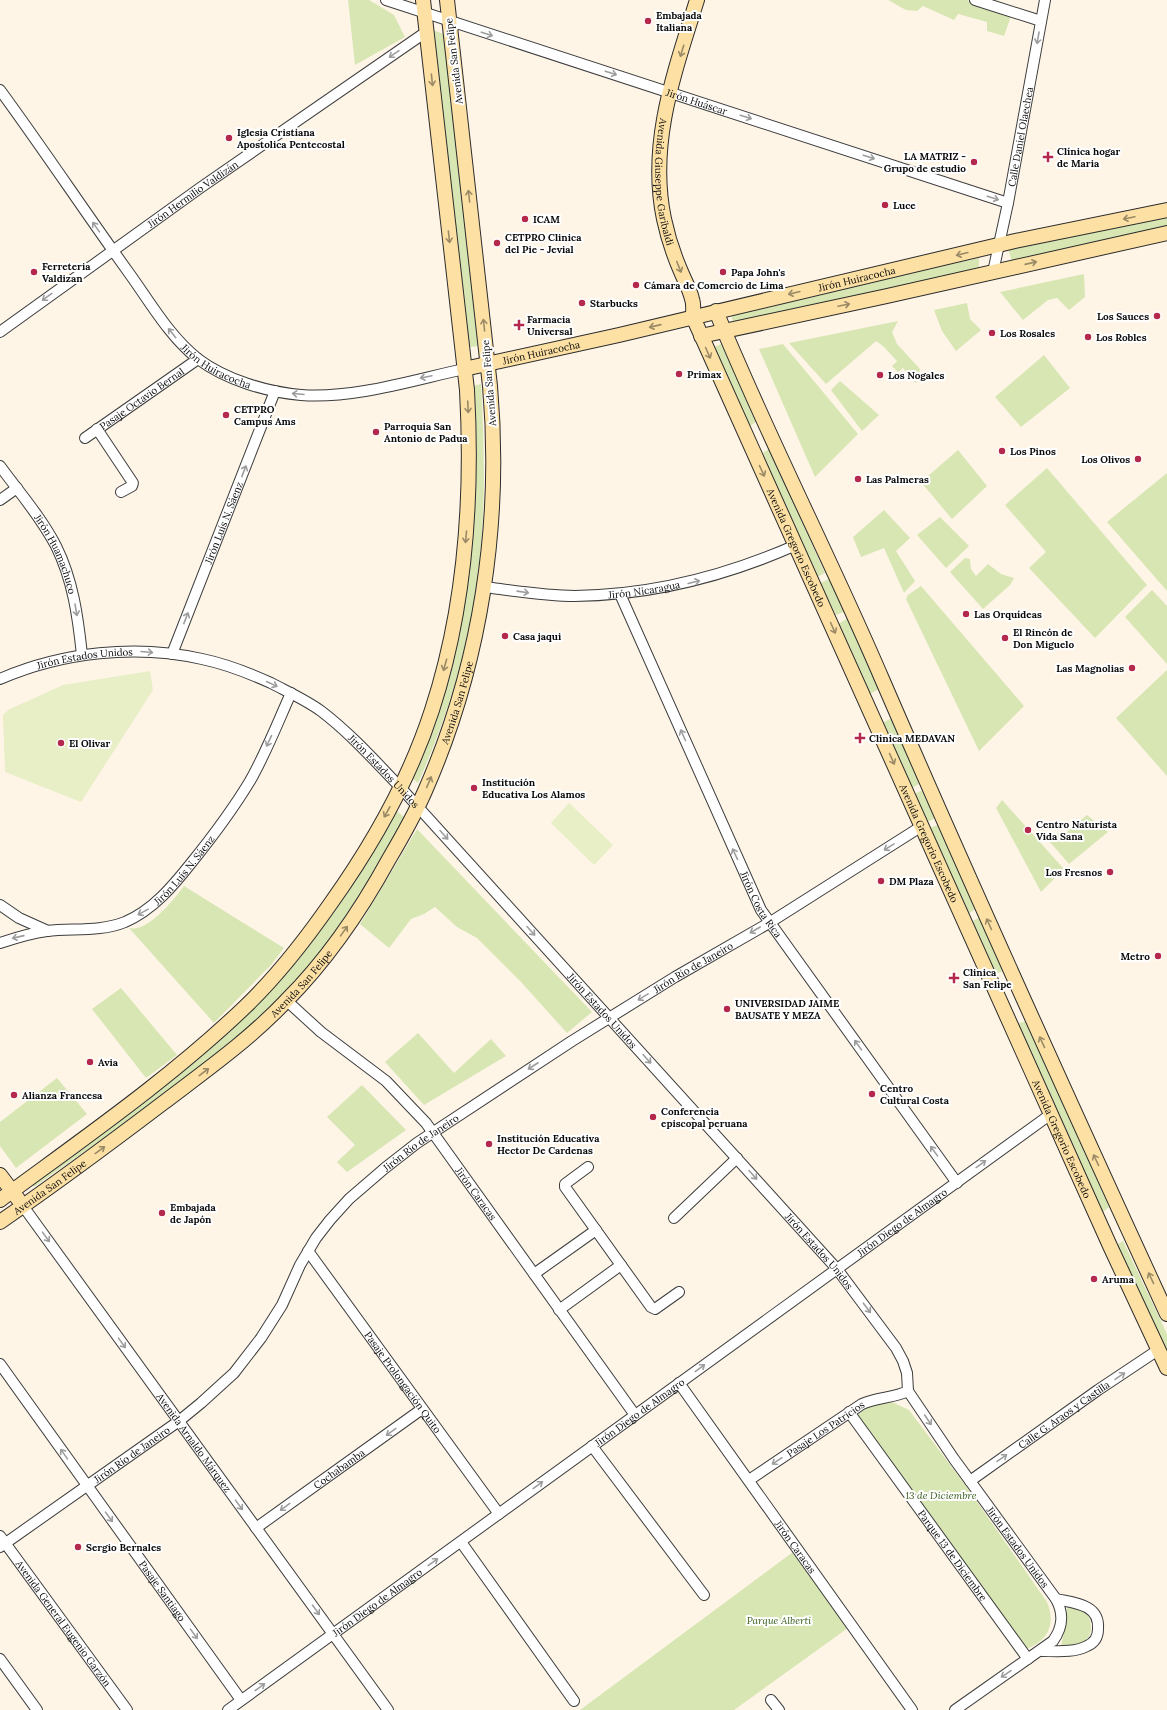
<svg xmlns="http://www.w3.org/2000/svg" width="1167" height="1710" viewBox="0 0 1167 1710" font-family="Lora,serif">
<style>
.green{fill:#d8e6b3}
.pitch{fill:#e8eec5}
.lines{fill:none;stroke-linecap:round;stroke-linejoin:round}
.street-casing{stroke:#3d3d3d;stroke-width:12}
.secondary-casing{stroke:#2c2c2c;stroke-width:16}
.street{stroke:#fff;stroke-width:10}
.secondary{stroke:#fce0a4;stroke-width:14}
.oneway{stroke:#9d9d9d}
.oneway2{stroke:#9b8a66}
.poi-dot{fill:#b4284c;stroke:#fff;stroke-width:1.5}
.labels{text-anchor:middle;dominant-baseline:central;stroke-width:4;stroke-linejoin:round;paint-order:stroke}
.poi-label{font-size:10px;font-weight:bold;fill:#0a0a0a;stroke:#fff;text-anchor:start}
.street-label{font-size:10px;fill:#0a0a0a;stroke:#fff}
.park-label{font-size:10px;font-style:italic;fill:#395e1e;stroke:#fff}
</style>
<rect width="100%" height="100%" fill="#fef5e7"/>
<g class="green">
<path d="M348 0H369L394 15 405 37 355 65Z"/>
<path d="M888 0H967L1011 16 1004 36 987 31V22L958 14 954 20 923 6 917 11 906 10Z"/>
<path d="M427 28 444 34 478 346 463 348Z"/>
<path d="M1167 215V227L1012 261 1008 249Z"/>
<path d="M979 258V270L734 326 730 311Z"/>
<path d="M1084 274 1085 297 1069 310 1057 298 1048 300 1023 320 1000 292Z"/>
<path d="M967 303 970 319 981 330 956 351 942 331 934 310Z"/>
<path d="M898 321 892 332 897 344 920 369 916 383 903 368 898 372 892 366 897 361 883 346 876 341 826 384 789 343Z"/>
<path d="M723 343 758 420 749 427 714 347Z"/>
<path d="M783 344 858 434 815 477 759 349Z"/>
<path d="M1044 355 1070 388 1021 427 995 397Z"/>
<path d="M840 381 879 415 862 431 831 390Z"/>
<path d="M481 384C484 442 486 499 480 556 473 634 450 712 418 783L406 773 419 742 465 557 464 388Z"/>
<path d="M769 449 825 573 815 578 763 453Z"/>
<path d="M958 450 987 486 952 519 921 482Z"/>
<path d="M1047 468 1147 585 1095 638 1029 568 1046 552 1005 505Z"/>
<path d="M1167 473V591L1107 522Z"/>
<path d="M884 510 910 538 896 551 915 581 904 593 884 548 861 557 853 537Z"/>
<path d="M940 517 969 546 946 568 917 535Z"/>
<path d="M965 558 970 559 971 569 976 576 988 564 1001 574 1014 578 1010 585 983 609 950 572Z"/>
<path d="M829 579 844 612 836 615 820 583Z"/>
<path d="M921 586 1024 706 979 751 906 599 908 595Z"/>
<path d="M1152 590 1167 606V664L1125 617Z"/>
<path d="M848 618 879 689 870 694 838 624Z"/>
<path d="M1167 670V776L1116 718Z"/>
<path d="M894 717 922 782 912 788 882 723Z"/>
<path d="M925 789 938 817 927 822 914 794Z"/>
<path d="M1002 800 1064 869 1041 892 996 808Z"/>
<path d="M392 807 404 817C377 866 351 916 315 959 238 1052 131 1118 34 1187L30 1182 263 994Z"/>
<path d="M1087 815 1108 832 1069 864 1049 841 1058 833 1062 836Z"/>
<path d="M938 825 976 909 966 915 929 828Z"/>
<path d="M417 829 592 1012 567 1033 521 982 477 938 457 927 435 907 424 914 411 919 389 948 360 924Z"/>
<path d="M184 886 284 948 271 965 214 1023 129 928C148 933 174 899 184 886Z"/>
<path d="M979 918 1003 971 992 976 968 923Z"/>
<path d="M121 988 177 1055 146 1078 92 1009Z"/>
<path d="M1027 1021 1109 1207 1102 1213 1015 1024Z"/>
<path d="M418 1033 454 1073 491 1039 506 1056 424 1105 385 1062Z"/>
<path d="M57 1078 87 1114 16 1168 0 1146V1122Z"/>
<path d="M362 1085 406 1130 347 1172 337 1162 355 1145 327 1117Z"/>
<path d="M1123 1241 1167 1334V1359L1117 1248 1118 1244Z"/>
<path d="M882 1401 892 1402 909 1410 966 1486 1047 1602C1057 1626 1046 1643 1023 1650L853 1416 871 1403Z"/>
<path d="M793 1552 848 1628 734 1710H580Z"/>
<path d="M1067 1606C1073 1607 1081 1607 1085 1612 1094 1621 1093 1640 1080 1644 1074 1646 1067 1645 1061 1646L1067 1620Z"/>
</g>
<g class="pitch">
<path d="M150 671 153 690 81 802 5 772 3 715 8 710 63 685Z"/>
<path d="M569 803 613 845 594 865 551 823Z"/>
</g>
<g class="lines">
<g class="street-casing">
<g id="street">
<path id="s1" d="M386 0 1008 203"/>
<path d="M975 0 1041 21"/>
<path id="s2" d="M0 90C44 150 85 212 129 273 150 302 169 336 198 359 226 380 267 392 301 395 354 399 413 380 464 369"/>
<path id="s3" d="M993 272 1008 203 1045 0"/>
<path id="s4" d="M0 332 200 188 426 32"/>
<path d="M97 429 133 483 132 486 121 492"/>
<path id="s5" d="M85 438 198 359"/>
<path id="s6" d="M0 466C19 492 41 517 56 546 73 580 78 617 82 655"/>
<path d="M0 500 17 488"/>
<path id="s7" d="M485 587C515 591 545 596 575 596 653 595 726 576 796 545"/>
<path id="s8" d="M620 594 761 910 957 1183"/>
<path id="s9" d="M172 654 275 391"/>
<path id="s10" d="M0 679C62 652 136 644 202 659 226 664 249 673 271 683 288 692 306 700 321 711 350 733 375 761 400 787L837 1269 896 1348 903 1361 907 1373 908 1391 954 1459 1056 1599C1064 1614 1063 1627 1053 1641L955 1710"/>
<path d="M0 905 19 918 48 931"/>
<path id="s11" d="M0 943C15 938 31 933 47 931 73 928 100 932 125 922 153 910 173 886 192 862 213 836 233 809 250 781 266 753 278 722 291 693"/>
<path id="s12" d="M287 1001 321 1032 386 1081 426 1123 635 1415"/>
<path d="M588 1167 565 1184V1187L651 1307 655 1309 679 1292"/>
<path id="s13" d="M23 1206 388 1710"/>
<path d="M674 1218 737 1158"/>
<path id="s14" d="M308 1251 499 1514"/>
<path d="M534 1274 596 1230"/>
<path d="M559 1310 621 1265"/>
<path id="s15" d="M0 1364 241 1700"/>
<path id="s16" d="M679 1383 912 1710"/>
<path id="s17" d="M849 1412 1028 1659"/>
<path d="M592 1446 704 1595"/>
<path id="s18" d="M749 1480 862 1404C877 1397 894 1398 908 1391"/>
<path id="s19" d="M970 1481 1098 1390 1158 1350"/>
<path id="s20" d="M256 1528 422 1409"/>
<path id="s21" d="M0 1536 127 1710"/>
<path d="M461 1542 574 1701"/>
<path id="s22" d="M0 1547 179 1421 201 1403 234 1373 261 1338 282 1305 300 1265 316 1238 330 1220 349 1199 385 1168 417 1143 572 1041 675 977 769 923 922 826"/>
<path d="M1042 1651C1056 1651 1074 1653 1087 1646 1094 1643 1098 1637 1098 1629 1100 1604 1074 1603 1056 1599"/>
<path d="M0 1659 37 1710"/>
<path d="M771 1700 779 1710"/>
<path id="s23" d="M228 1710 1051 1114"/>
</g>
</g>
<g class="secondary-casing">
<g id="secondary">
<path id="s24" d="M697 0C675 71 648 143 664 219 668 238 674 256 682 274 685 281 690 290 692 299 694 304 693 311 693 317L1110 1246 1167 1368"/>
<path d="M716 311C767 436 829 555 882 679 974 892 1070 1103 1167 1314"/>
<path d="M701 336 887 296 1167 233"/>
<path id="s25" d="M464 369 619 335 1015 241 1167 210"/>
<path d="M0 1175 18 1199"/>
<path d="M0 1200C84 1138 171 1078 246 1006 278 975 306 939 331 903 373 844 410 778 432 710 466 606 473 498 467 390L423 0"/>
<path id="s26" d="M0 1222C55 1184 109 1144 163 1103 205 1071 249 1040 286 1001 327 960 361 910 389 859 402 837 415 814 425 791 481 664 502 523 490 386L447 0"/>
</g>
</g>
<use href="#street" class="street"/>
<use href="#secondary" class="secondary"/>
</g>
<defs><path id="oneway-shaft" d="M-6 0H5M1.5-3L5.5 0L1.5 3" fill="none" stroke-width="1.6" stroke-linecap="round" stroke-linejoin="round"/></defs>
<g class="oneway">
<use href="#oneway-shaft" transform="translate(487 34) rotate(18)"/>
<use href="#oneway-shaft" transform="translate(1038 38) rotate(100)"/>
<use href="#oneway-shaft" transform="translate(394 54) rotate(145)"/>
<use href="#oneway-shaft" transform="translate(611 73) rotate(18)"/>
<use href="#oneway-shaft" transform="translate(746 117) rotate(18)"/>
<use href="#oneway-shaft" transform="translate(869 157) rotate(18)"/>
<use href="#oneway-shaft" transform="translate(993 198) rotate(18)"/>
<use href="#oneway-shaft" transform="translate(96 227) rotate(-125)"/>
<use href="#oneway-shaft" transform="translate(47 297) rotate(144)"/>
<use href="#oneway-shaft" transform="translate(172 333) rotate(-129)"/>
<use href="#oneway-shaft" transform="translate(426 377) rotate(168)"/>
<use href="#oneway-shaft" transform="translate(298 394) rotate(-175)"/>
<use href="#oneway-shaft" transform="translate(244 471) rotate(-69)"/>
<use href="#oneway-shaft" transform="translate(694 582) rotate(-14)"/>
<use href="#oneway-shaft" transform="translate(523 592) rotate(8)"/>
<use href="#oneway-shaft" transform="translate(76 610) rotate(80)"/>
<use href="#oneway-shaft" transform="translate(186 618) rotate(-69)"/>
<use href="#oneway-shaft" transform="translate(147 652) rotate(5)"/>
<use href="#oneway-shaft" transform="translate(272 684) rotate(25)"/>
<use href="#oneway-shaft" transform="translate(683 735) rotate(-114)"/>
<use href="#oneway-shaft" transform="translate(269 741) rotate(115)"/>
<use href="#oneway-shaft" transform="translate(444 835) rotate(48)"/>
<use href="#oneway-shaft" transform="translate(889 847) rotate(148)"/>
<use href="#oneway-shaft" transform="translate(735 854) rotate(-115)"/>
<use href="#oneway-shaft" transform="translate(143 912) rotate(151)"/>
<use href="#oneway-shaft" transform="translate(755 930) rotate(150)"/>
<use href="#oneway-shaft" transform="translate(531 931) rotate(48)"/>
<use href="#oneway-shaft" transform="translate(18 937) rotate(167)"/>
<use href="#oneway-shaft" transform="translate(643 997) rotate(148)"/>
<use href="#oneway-shaft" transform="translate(858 1045) rotate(-126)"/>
<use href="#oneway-shaft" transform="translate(647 1059) rotate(48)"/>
<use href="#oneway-shaft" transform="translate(533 1066) rotate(147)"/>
<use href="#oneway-shaft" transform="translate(934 1151) rotate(-126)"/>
<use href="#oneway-shaft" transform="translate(981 1164) rotate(-36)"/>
<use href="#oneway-shaft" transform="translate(753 1175) rotate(48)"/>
<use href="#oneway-shaft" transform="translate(46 1237) rotate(54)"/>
<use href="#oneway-shaft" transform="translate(867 1308) rotate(53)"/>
<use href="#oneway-shaft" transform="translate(122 1343) rotate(54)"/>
<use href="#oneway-shaft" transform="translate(700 1368) rotate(-36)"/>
<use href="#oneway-shaft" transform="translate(1120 1376) rotate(-34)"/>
<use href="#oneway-shaft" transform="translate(928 1420) rotate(56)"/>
<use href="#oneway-shaft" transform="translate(391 1432) rotate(144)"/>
<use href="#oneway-shaft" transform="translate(64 1454) rotate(-125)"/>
<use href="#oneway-shaft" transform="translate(1002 1458) rotate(-35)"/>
<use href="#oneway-shaft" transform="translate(777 1461) rotate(146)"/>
<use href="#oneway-shaft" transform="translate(538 1485) rotate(-36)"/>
<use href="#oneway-shaft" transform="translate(239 1505) rotate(54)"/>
<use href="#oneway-shaft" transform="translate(285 1507) rotate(144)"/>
<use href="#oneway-shaft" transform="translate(109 1517) rotate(54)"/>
<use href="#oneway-shaft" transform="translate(433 1562) rotate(-36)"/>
<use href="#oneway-shaft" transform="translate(316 1610) rotate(54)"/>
<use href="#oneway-shaft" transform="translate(194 1634) rotate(54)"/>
<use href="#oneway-shaft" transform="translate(1006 1674) rotate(146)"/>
<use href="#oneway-shaft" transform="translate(260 1687) rotate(-36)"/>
</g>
<g class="oneway2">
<use href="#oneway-shaft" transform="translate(682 51) rotate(107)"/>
<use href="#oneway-shaft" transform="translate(432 80) rotate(84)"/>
<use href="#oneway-shaft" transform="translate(469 196) rotate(-96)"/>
<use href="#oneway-shaft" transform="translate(1129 218) rotate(168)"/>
<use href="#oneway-shaft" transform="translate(449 237) rotate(84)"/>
<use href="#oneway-shaft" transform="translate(962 254) rotate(166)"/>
<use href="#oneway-shaft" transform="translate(1031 263) rotate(-13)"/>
<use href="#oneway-shaft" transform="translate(679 267) rotate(68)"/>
<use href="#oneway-shaft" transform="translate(794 293) rotate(166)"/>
<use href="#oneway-shaft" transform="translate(844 305) rotate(-12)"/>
<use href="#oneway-shaft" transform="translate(484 325) rotate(-96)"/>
<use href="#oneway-shaft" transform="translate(655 326) rotate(167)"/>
<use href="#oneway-shaft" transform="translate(708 353) rotate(66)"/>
<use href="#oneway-shaft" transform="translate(468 407) rotate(87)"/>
<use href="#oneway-shaft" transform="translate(762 471) rotate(65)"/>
<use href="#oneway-shaft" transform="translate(466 537) rotate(95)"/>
<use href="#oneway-shaft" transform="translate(833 628) rotate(66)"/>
<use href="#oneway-shaft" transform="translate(445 665) rotate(106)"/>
<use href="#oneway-shaft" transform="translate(892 759) rotate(66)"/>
<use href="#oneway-shaft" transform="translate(429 782) rotate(-67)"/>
<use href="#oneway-shaft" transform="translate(387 812) rotate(119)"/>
<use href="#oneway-shaft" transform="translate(989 924) rotate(-114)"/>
<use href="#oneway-shaft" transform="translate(344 931) rotate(-54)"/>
<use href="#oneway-shaft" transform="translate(1042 1042) rotate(-115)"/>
<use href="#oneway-shaft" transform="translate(204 1072) rotate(-37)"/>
<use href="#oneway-shaft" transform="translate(100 1150) rotate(-36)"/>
<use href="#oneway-shaft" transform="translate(1096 1160) rotate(-115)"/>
<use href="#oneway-shaft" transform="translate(1151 1278) rotate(-115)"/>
</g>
<g class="poi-dot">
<circle cx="648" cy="21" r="4"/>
<circle cx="229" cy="138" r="4"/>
<path d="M1046 151h4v4h4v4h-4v4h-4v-4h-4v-4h4z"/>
<circle cx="974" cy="162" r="4"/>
<circle cx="885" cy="205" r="4"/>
<circle cx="525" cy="219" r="4"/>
<circle cx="497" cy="243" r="4"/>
<circle cx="34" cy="272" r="4"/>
<circle cx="723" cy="272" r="4"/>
<circle cx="636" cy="285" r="4"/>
<circle cx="582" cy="303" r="4"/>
<circle cx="1157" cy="316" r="4"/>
<path d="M517 319h4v4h4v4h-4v4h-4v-4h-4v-4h4z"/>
<circle cx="992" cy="333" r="4"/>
<circle cx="1088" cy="337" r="4"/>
<circle cx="679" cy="374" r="4"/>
<circle cx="880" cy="375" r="4"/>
<circle cx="226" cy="415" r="4"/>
<circle cx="376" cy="432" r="4"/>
<circle cx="1002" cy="451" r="4"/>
<circle cx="1138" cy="459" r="4"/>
<circle cx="858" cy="479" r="4"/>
<circle cx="966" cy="614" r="4"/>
<circle cx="505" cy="636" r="4"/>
<circle cx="1005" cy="638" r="4"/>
<circle cx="1132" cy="668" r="4"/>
<path d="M858 732h4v4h4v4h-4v4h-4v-4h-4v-4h4z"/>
<circle cx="61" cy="743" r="4"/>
<circle cx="474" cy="788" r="4"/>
<circle cx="1028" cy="830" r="4"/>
<circle cx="1110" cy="872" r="4"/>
<circle cx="881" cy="881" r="4"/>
<circle cx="1158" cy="956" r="4"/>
<path d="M952 972h4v4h4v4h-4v4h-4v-4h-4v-4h4z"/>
<circle cx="727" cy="1009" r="4"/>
<circle cx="90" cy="1062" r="4"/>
<circle cx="872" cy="1094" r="4"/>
<circle cx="14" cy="1095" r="4"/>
<circle cx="653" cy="1117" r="4"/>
<circle cx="489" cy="1144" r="4"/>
<circle cx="162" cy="1213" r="4"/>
<circle cx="1094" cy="1279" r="4"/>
<circle cx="78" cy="1547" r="4"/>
</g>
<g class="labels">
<g class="poi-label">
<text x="656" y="15">Embajada<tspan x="656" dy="12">Italiana</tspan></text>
<text x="237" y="132">Iglesia Cristiana<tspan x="237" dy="12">Apostolica Pentecostal</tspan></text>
<text x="1057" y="151">Clínica hogar<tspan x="1057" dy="12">de Maria</tspan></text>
<text x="966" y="156" text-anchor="end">LA MATRIZ -<tspan x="966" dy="12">Grupo de estudio</tspan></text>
<text x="893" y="205">Luce</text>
<text x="533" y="219">ICAM</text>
<text x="505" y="237">CETPRO Clinica<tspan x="505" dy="12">del Pie - Jevial</tspan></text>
<text x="42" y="266">Ferreteria<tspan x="42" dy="12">Valdizan</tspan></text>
<text x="731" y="272">Papa John's</text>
<text x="644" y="285">Cámara de Comercio de Lima</text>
<text x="590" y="303">Starbucks</text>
<text x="1149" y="316" text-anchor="end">Los Sauces</text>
<text x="527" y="319">Farmacia<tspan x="527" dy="12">Universal</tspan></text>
<text x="1000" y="333">Los Rosales</text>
<text x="1096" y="337">Los Robles</text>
<text x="687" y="374">Primax</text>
<text x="888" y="375">Los Nogales</text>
<text x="234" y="409">CETPRO<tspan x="234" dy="12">Campus Ams</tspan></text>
<text x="384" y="426">Parroquia San<tspan x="384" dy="12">Antonio de Padua</tspan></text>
<text x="1010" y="451">Los Pinos</text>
<text x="1130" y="459" text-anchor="end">Los Olivos</text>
<text x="866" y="479">Las Palmeras</text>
<text x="974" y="614">Las Orquídeas</text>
<text x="1013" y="632">El Rincón de<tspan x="1013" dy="12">Don Miguelo</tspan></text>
<text x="513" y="636">Casa jaqui</text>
<text x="1124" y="668" text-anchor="end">Las Magnolias</text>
<text x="869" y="738">Clínica MEDAVAN</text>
<text x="69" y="743">El Olivar</text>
<text x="482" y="782">Institución<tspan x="482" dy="12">Educativa Los Alamos</tspan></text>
<text x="1036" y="824">Centro Naturista<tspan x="1036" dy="12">Vida Sana</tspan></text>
<text x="1102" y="872" text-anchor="end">Los Fresnos</text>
<text x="889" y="881">DM Plaza</text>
<text x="1150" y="956" text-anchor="end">Metro</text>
<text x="963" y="972">Clinica<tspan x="963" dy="12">San Felipe</tspan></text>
<text x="735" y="1003">UNIVERSIDAD JAIME<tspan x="735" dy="12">BAUSATE Y MEZA</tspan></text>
<text x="98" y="1062">Avia</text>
<text x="880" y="1088">Centro<tspan x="880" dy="12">Cultural Costa</tspan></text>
<text x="22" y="1095">Alianza Francesa</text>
<text x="661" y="1111">Conferencia<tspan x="661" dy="12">episcopal peruana</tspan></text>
<text x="497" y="1138">Institución Educativa<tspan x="497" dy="12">Hector De Cardenas</tspan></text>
<text x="170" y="1207">Embajada<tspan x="170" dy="12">de Japón</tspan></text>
<text x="1102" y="1279">Aruma</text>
<text x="86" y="1547">Sergio Bernales</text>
</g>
<g class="street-label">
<text transform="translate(454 61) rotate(-97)">Avenida San Felipe</text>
<text stroke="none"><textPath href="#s1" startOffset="327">Jirón Huáscar</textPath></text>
<text stroke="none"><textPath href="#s3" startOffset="138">Calle Daniel Olaechea</textPath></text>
<text stroke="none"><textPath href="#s24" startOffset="187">Avenida Giuseppe Garibaldi</textPath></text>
<text stroke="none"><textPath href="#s4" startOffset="237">Jirón Hermilio Valdizán</textPath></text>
<text stroke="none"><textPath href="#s25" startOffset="403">Jirón Huiracocha</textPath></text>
<text stroke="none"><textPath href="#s25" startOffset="79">Jirón Huiracocha</textPath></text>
<text stroke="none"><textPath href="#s2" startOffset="354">Jirón Huiracocha</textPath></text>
<text transform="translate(489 383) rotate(-95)">Avenida San Felipe</text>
<text stroke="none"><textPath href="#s5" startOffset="69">Pasaje Octavio Bernal</textPath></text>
<text stroke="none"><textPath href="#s9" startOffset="141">Jirón Luís N. Sáenz</textPath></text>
<text stroke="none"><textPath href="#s24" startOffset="580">Avenida Gregorio Escobedo</textPath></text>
<text stroke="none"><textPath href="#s6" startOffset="105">Jirón Huamachuco</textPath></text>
<text stroke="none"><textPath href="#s7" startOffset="160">Jirón Nicaragua</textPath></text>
<text stroke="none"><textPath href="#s10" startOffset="88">Jirón Estados Unidos</textPath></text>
<text stroke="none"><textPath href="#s26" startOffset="709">Avenida San Felipe</textPath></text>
<text stroke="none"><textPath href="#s10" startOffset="424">Jirón Estados Unidos</textPath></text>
<text stroke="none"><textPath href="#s24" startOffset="904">Avenida Gregorio Escobedo</textPath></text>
<text stroke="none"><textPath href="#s11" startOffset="207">Jirón Luís N. Sáenz</textPath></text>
<text stroke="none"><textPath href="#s8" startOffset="341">Jirón Costa Rica</textPath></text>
<text stroke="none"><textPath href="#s22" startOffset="917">Jirón Río de Janeiro</textPath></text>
<text stroke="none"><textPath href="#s26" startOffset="385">Avenida San Felipe</textPath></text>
<text stroke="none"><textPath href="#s10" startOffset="748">Jirón Estados Unidos</textPath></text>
<text stroke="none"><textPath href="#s24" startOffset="1228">Avenida Gregorio Escobedo</textPath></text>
<text stroke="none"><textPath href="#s22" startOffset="593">Jirón Río de Janeiro</textPath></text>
<text stroke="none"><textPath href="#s26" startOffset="61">Avenida San Felipe</textPath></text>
<text stroke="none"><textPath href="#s12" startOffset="272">Jirón Caracas</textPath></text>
<text stroke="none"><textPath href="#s23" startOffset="832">Jirón Diego de Almagro</textPath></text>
<text stroke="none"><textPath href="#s10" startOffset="1072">Jirón Estados Unidos</textPath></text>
<text stroke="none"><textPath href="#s14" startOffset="162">Pasaje Prolongación Quito</textPath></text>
<text stroke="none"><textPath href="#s23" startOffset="508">Jirón Diego de Almagro</textPath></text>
<text stroke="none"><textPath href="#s19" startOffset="115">Calle G. Araos y Castilla</textPath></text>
<text stroke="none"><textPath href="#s18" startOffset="92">Pasaje Los Patricios</textPath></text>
<text stroke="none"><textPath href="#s13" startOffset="292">Avenida Arnaldo Márquez</textPath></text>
<text stroke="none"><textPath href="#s22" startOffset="161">Jirón Río de Janeiro</textPath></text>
<text stroke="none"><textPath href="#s20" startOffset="102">Cochabamba</textPath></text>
<text stroke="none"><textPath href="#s10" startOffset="1432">Jirón Estados Unidos</textPath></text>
<text stroke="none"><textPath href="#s16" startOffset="201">Jirón Caracas</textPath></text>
<text stroke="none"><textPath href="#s17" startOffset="177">Parque 13 de Diciembre</textPath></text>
<text stroke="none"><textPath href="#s15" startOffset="279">Pasaje Santiago</textPath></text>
<text stroke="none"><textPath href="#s23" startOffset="184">Jirón Diego de Almagro</textPath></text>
<text stroke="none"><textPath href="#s21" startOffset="108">Avenida General Eugenio Garzón</textPath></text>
</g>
<g class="park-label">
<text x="941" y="1495">13 de Diciembre</text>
<text x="779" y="1620">Parque Alberti</text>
</g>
</g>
</svg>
